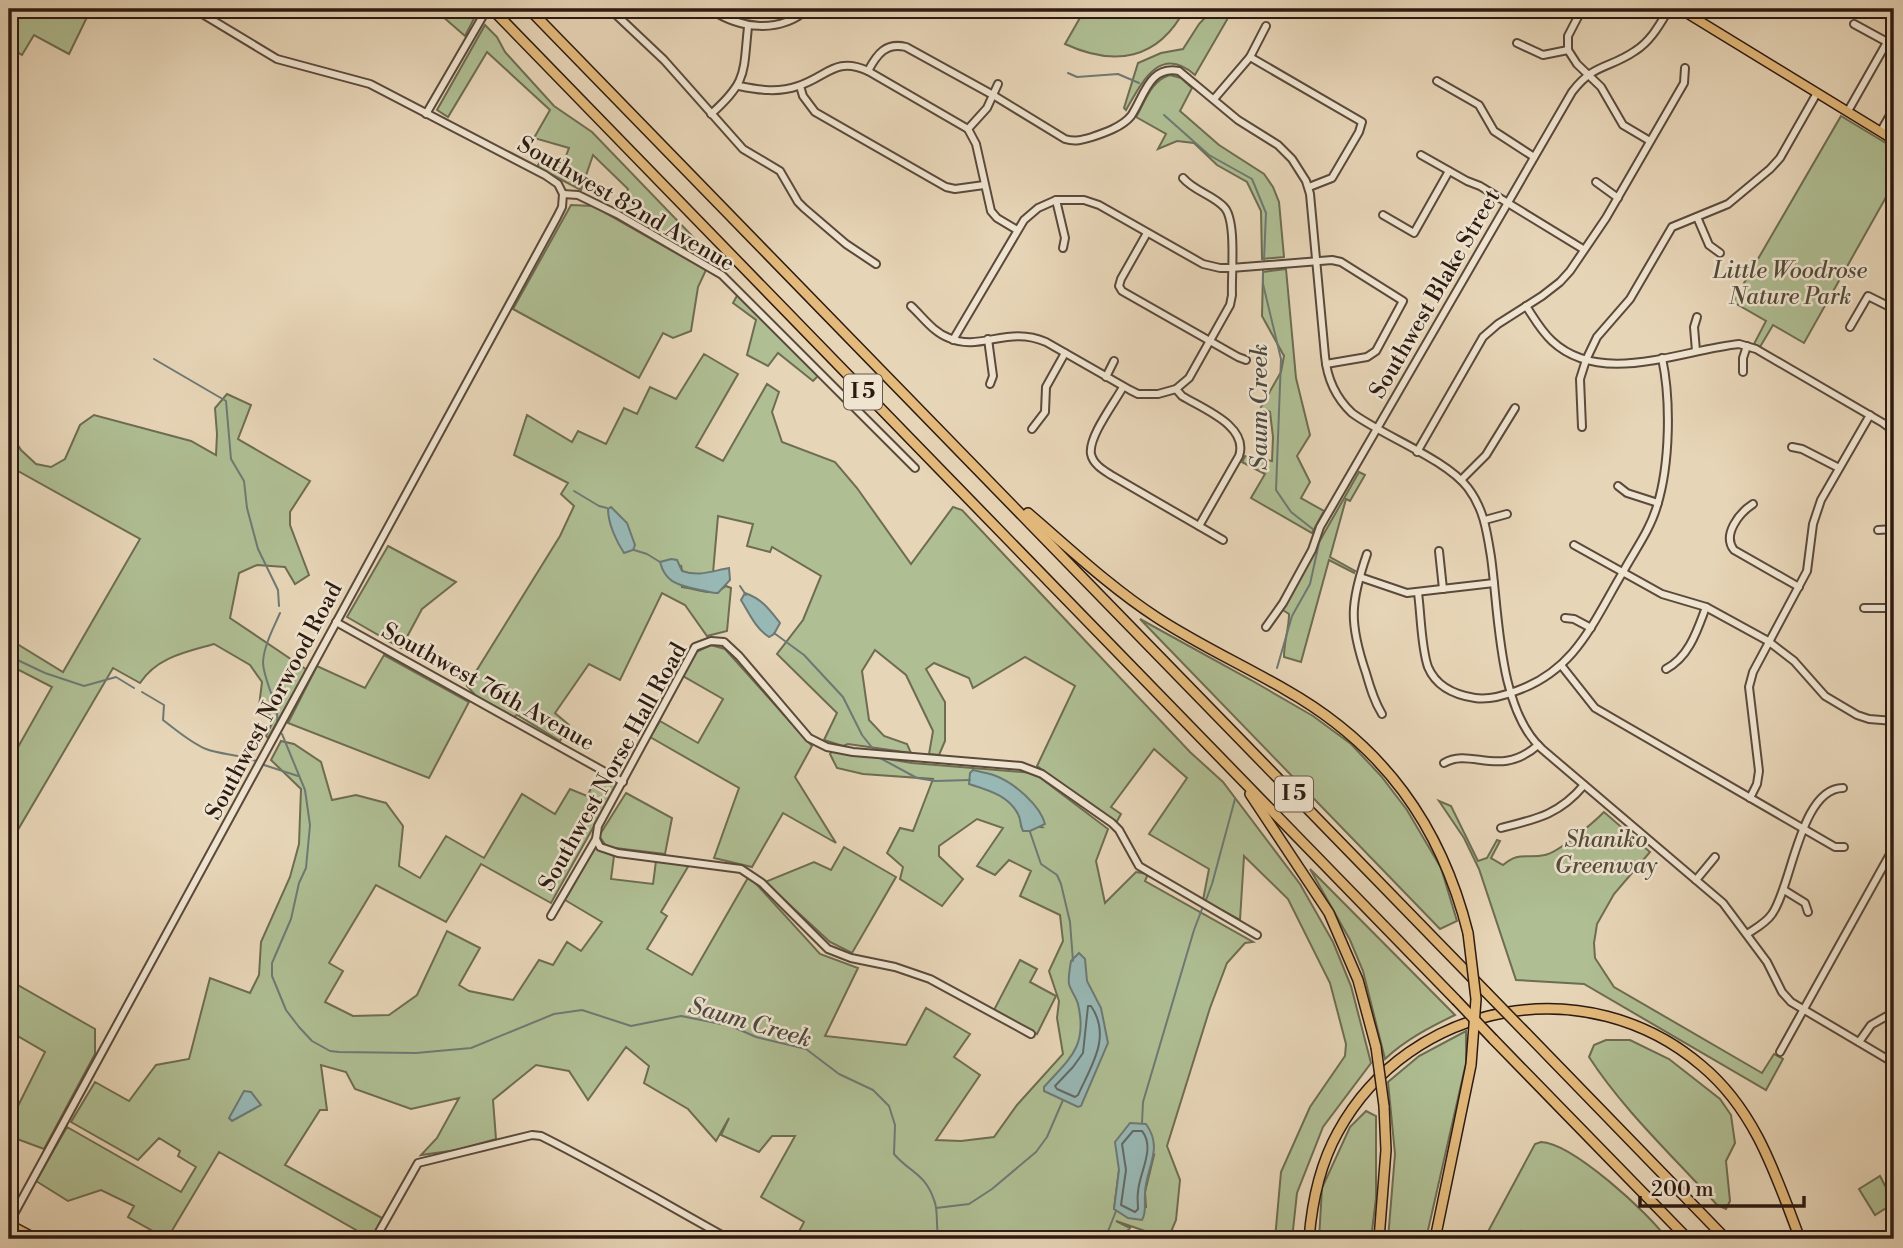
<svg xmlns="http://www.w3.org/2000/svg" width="1903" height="1248" viewBox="0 0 1903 1248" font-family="'Libre Bodoni',serif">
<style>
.green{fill:#afbe93;stroke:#6e6c52;stroke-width:2;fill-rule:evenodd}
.water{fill:#98b8b5;stroke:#6d7974;stroke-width:2}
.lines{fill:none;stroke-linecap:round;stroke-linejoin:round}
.shore{stroke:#626964;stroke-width:2}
.stream{stroke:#6d7974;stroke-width:2}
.minor-casing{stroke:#5b493b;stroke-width:10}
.major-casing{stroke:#2c1a12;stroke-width:11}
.highway-casing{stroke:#2c1a12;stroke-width:12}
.minor{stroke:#efe4d0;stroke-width:6}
.major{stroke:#e4ba7c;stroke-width:8}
.highway{stroke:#e4ba7c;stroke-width:9}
.highway-bridge-casing{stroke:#2c1a12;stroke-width:12;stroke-linecap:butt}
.highway-bridge{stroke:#e4ba7c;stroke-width:9}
.labels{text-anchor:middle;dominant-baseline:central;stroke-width:5;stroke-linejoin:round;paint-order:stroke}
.shield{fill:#efe4d0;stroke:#66574b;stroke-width:2}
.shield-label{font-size:21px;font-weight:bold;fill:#2c1a12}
.street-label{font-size:23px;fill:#2c1a12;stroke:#efe4d0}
.park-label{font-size:23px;font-style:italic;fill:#534b39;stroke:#efe4d0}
.water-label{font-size:24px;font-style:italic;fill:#4c4943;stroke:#efe4d0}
</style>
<rect width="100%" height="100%" fill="#e7d5b7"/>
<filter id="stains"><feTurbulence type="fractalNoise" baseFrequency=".00286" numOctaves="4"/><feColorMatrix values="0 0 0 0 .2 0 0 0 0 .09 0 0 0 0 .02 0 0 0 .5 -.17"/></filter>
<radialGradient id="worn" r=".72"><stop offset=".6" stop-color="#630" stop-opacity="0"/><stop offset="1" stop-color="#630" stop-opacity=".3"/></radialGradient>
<g class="green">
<path d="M9 9H91L69 54 34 35 22 55 9 48Z"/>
<path d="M434 9H476L478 11 465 36Z"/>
<path d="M1085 9H1185C1158 60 1115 67 1065 44Z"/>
<path d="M1213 9H1239L1236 13 1232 11 1195 75C1160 44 1142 82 1126 110L1124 108 1138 63 1161 53 1183 49 1199 24Z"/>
<path d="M485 25 497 37 505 52 554 106 592 132 724 269 619 209 628 189 593 155 581 190 537 167 541 160 561 169 569 148 534 138 550 110 487 52 448 117 437 110Z"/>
<path d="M1170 75 1181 78 1192 88 1180 111 1219 145 1264 174 1273 187 1279 202 1284 257 1262 259 1261 211 1247 182 1217 165 1194 143 1177 141 1158 149 1166 134 1136 117C1145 102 1151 80 1170 75Z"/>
<path d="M1841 116 1894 148V183L1804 343 1773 325 1760 347 1754 344 1766 321 1733 302Z"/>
<path d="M571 205 593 206 706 270 698 287 691 331 673 338 663 333 639 378 513 309Z"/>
<path d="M1286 269 1296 378 1310 435 1297 456 1310 482 1301 498 1324 511 1312 533 1251 498 1265 474 1242 462 1245 456 1272 461 1273 437 1270 412 1261 407 1281 372 1284 356 1262 316 1263 272Z"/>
<path d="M738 294 819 375 813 381 778 353 768 366 747 355 756 320 733 303Z"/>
<path d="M704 354 738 374 696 447 723 461 767 384 779 392 772 412 782 442 835 462 857 488 911 564 953 507 962 510 1190 752 1223 782 1300 884 1333 942 1351 986 1371 1063 1323 1127 1297 1193 1292 1239H1275L1281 1172 1310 1107 1345 1056 1346 1044 1330 983 1288 899 1244 856 1240 920 1203 900 1209 869 1149 834 1187 778 1154 749 1111 807 1121 814 1116 823 1037 766 1075 686 1025 657 973 688 969 678 934 663 926 669 945 702V741L939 755 929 754 933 731 906 675 875 650 862 671 869 720 884 736 907 744 911 753 848 744 843 746 824 740 837 713 777 654 803 620 821 576 772 547 770 552 747 546 753 524 718 516 713 573C704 575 691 575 682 571L681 565 682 587C700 589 711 598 726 586L731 588 727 631 707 636 685 605 662 593 620 680 589 664 555 713 569 725 560 741 517 715 514 717 477 697 467 686 560 536 574 506 561 494 568 483 514 455 527 415 572 442 578 431 606 444 624 408 637 414 650 387 676 399Z"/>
<path d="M227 394 251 405 238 439 310 481 290 512V525L309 575 295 584 285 567 257 565 239 573 230 618 307 670 268 738 266 736 274 719 259 706 262 682 250 665 214 644C186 652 157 657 140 683L113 668 9 845V763L52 687 9 665V639L63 672 140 539 9 466V431L21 450 36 464 51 467 65 459 80 425 94 415 191 441 216 455 217 434 215 408Z"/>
<path d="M1359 472 1365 475 1350 501 1346 499 1330 557 1355 571 1354 573 1329 560 1301 662 1284 657C1284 641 1289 629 1289 614L1281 609Z"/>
<path d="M388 546 456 582 422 609 401 648 347 617Z"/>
<path d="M1140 619 1251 680 1313 716 1351 744 1381 776 1407 810 1441 868 1457 921 1440 929Z"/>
<path d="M711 645 725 649 812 746 795 777 836 843 783 813 752 867 714 858 739 788 650 737 660 721 698 743 723 699 683 676 696 652Z"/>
<path d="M384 655 469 702 429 778 288 723 317 666 365 688Z"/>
<path d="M281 741 294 744 321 762 332 800 356 795 386 803 403 826 399 866 420 878 446 836 484 858 522 794 555 814 570 789 587 796 600 772 618 783 551 903 481 864 446 922 376 885 329 963 343 971 325 1002 353 1016 389 1015 417 995 447 931 480 948 459 985 469 991 513 1000 539 960 553 965 567 942 581 951 602 922 565 900 595 848 614 856 611 879 653 884 656 861 689 865 661 912 667 916 647 949 692 975 749 876 820 954 858 968 825 1036 906 1045 926 1008 970 1034 954 1057 980 1075 936 1140 961 1141 994 1137 1017 1105 1063 1054 1057 1018 1059 1001 1049 971 1063 941 1060 915 1020 896 1031 871 1009 860 995 875 977 866 1003 828 977 819 939 846V856L963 879 942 906 900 879 903 867 887 853 900 828 913 831 933 779 863 774 837 768 830 754 833 750 912 763 1034 773 1108 829 1096 861 1105 903 1136 872 1148 874 1145 881 1253 942 1245 943 1227 963 1210 1008 1167 1146 1180 1180 1176 1220 1168 1239 1116 1221 1130 1228 1120 1239H795L804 1222 761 1197 795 1136H772L759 1152 721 1135 729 1118 716 1141 688 1109 644 1083 649 1066 626 1047 588 1100 569 1071 536 1065 493 1100 496 1139 457 1150 421 1155 437 1138 459 1098 411 1109 355 1089 346 1072 321 1065 327 1110H320L285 1165 382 1218 372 1239 219 1152 167 1239 128 1217 134 1206 101 1190 68 1201 36 1181 67 1127 181 1192 196 1167 178 1156 180 1151 159 1138 138 1160 71 1122 95 1082 129 1101 156 1065 189 1059 210 978 250 993 259 975 261 942 290 877 299 844 301 789 271 760ZM973 770 1042 827 1021 826C1021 802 991 788 972 785ZM1154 1155 1145 1192 1146 1207 1114 1209 1119 1170Z"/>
<path d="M626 793 672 818 665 854 607 847 599 836Z"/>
<path d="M1439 801 1451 806 1478 861 1487 858 1497 840 1500 841 1491 858 1503 865C1519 851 1526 859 1545 855 1559 852 1593 823 1604 812L1650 852 1614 894 1597 924 1594 943 1595 958 1614 987 1762 1073 1774 1054 1783 1059 1766 1090 1584 984 1516 980 1479 869 1464 838Z"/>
<path d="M844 847 896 877 852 953 830 942 765 882 814 862 831 870Z"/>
<path d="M1310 869 1455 1015C1430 1027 1405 1040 1385 1059L1363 971 1350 940Z"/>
<path d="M1020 960 1037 969 1030 982 1056 996 1037 1034 994 1010Z"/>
<path d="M9 980 95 1029V1054L44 1149 9 1136V1124L45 1052 9 1031Z"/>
<path d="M1466 1031V1063L1426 1239H1388L1395 1154 1388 1082 1419 1056Z"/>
<path d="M1606 1040H1630L1669 1059 1720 1099 1731 1115 1735 1143 1726 1161 1730 1201 1726 1209 1717 1205C1674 1157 1624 1111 1589 1057L1594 1045Z"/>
<path d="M1366 1111 1376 1116V1198L1371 1239H1319L1322 1188 1350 1127Z"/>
<path d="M1541 1142C1572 1143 1649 1213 1667 1239H1526L1521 1231 1514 1239H1484L1535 1144Z"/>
<path d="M1880 1176 1894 1203 1875 1215 1859 1189Z"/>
</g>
<g class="water">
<path d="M611 507 627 523 635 545 633 550 624 553C616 541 608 523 608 509Z"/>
<path d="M671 559 677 560 682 571C699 577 712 571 729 568L730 580 718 593C711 593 707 591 700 590 681 585 666 585 660 562Z"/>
<path d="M745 593C762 599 769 609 780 623L774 634 769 637C756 629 749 613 741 600Z"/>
<path d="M973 770C980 772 989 773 996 776 1014 783 1040 805 1045 824L1030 831H1023C1020 825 1021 819 1018 814 1008 795 987 790 969 784L970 773Z"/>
<path d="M1079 953 1085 959 1087 981 1101 1008 1108 1043 1081 1106 1078 1107 1044 1091V1087C1069 1059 1088 1047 1078 1004 1076 997 1071 991 1069 984 1068 977 1070 968 1071 961Z"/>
<path d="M244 1091 251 1092 261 1105 232 1121 229 1118Z"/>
<path d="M1130 1123 1146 1124C1164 1149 1146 1167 1145 1193 1144 1203 1147 1212 1142 1220L1128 1218 1114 1209 1119 1170 1115 1142Z"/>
</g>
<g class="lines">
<g class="shore">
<path d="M1088 1006H1091C1112 1037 1091 1066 1078 1095L1075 1097 1057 1089 1055 1086 1073 1067 1083 1053Z"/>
<path d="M1133 1131H1142C1156 1148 1139 1173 1138 1192 1137 1198 1138 1204 1138 1209L1135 1212 1121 1205 1126 1170 1122 1144Z"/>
</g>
<g class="stream">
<path d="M1068 73 1077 77 1118 74 1139 83"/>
<path d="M1164 115 1209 155 1252 179 1266 213 1264 260"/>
<path d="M1263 269V284L1281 359 1276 490 1291 512 1314 530"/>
<path d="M154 359 226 401 231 459 244 481 247 508 258 549 278 590 279 606"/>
<path d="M574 491 599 506 607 508"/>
<path d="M634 550 647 554 660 562"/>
<path d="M740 586 746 595"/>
<path d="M774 633 804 655 843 697 862 735 874 750"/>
<path d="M9 656 45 673 84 686 116 677 134 688"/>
<path d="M1277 668 1292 616 1310 584 1321 534"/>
<path d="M142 692 164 705 163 720C176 730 191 743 206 749 222 755 239 754 256 761"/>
<path d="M277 722C280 707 263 680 263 662 264 645 274 627 280 613"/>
<path d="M282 734 305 790 310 825 306 868 299 883 291 919 272 963V976L286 1010 299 1027 312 1041 330 1051 339 1052 416 1053 471 1048 554 1014 582 1010 631 1026 681 1016 731 1026 756 1037 806 1049 839 1074 873 1090 889 1106 895 1125 894 1154C909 1172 925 1173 934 1200 939 1211 935 1227 939 1239"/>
<path d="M880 758 917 778 935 781 970 780"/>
<path d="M261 764 298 776"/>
<path d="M1030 832 1041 864 1057 875 1061 884 1070 922 1073 961"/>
<path d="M1206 900 1212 884 1235 799"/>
<path d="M1142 1123 1143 1102 1194 930 1202 909"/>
<path d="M936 1208 969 1204 992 1189 1036 1152 1047 1137 1063 1100"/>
<path d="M1105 1239 1116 1211"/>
</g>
<g class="minor-casing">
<g id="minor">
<path d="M194 9 277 59 370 84 545 175 558 184 563 194"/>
<path d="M610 9 664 60 743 149 780 171 798 202 804 208 846 244 876 264"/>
<path d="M710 9C740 29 779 34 808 9"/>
<path d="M1582 9 1568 36V50L1577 64 1601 87 1623 125 1650 141"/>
<path d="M1854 24 1887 42"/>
<path d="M1517 43 1543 55 1568 50"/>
<path d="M1250 57 1362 122 1359 132 1332 178 1309 187"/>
<path d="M868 71C877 54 886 42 906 47L993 95 1065 139C1075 142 1082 140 1092 137 1104 133 1122 127 1131 116 1144 97 1149 65 1179 71L1238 120 1278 145 1292 159 1306 181 1310 194 1325 356C1327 378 1335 397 1352 413 1383 436 1446 459 1468 488 1484 509 1487 532 1491 557 1499 614 1498 709 1542 749L1723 903 1767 962 1782 992 1791 1002 1894 1063"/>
<path d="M1437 81 1479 105 1494 131 1534 157"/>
<path d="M739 86C759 90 778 93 798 86 827 77 835 56 868 71L968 129 976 144 991 211 997 218 1017 230"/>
<path d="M800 86 803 96 815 112 946 187 955 189 984 185"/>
<path d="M1214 99 1250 57 1266 26"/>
<path d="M1848 111 1894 30"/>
<path d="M426 114 487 9"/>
<path d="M711 114C748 81 743 73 748 27"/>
<path d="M968 129 987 108 998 84"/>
<path d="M1881 131 1894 108"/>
<path d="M1421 155 1467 181 1480 186 1583 249"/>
<path d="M1596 182 1618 198"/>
<path d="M563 194 578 195 617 214 722 275 915 468"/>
<path d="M1056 200 1065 238 1063 248"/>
<path d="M1383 215 1414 233 1449 171"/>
<path d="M1697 217 1709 245 1720 253"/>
<path d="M1147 233 1121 279 1119 286 1122 291 1238 357 1246 360"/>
<path d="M911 306C923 317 933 332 949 338 980 352 1008 325 1046 342L1130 390 1138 394H1158L1176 389 1189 378 1230 305 1232 295C1231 275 1237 220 1224 207 1213 195 1194 191 1183 178"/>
<path d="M1526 306C1534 318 1541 331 1552 341 1601 387 1681 350 1739 344L1756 349 1883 423 1894 431"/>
<path d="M1850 327 1868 296 1894 309"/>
<path d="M988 339 993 376 990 384"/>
<path d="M953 340 1024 220 1038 208 1056 200H1084L1099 205 1203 264 1220 268H1231L1332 260 1341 262 1403 301 1376 351 1367 357 1326 364"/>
<path d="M1696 351 1694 327 1697 317"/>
<path d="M1743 372V358L1747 346"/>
<path d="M1106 377 1114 361"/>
<path d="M1123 387C1115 402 1088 437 1091 454 1093 464 1103 470 1111 475L1223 540"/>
<path d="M1176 389 1182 396C1203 409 1249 426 1239 456L1199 526"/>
<path d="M1582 427 1580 379 1586 360 1597 337 1630 299 1672 227 1728 204 1770 169 1780 158 1817 93"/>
<path d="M1032 429 1045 412 1046 387 1065 353"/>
<path d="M1792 447 1802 449 1839 468"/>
<path d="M1417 452 1483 337 1498 324 1542 296 1560 282 1570 271 1606 218 1684 83 1685 68"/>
<path d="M1461 480 1486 455 1515 408"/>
<path d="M1618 486 1627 493 1658 503"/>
<path d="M1753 504C1739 513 1722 535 1734 550L1799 587"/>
<path d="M1485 520 1507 514"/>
<path d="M1878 530 1894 529"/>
<path d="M1574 545 1662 594 1706 607 1768 641 1794 661 1825 696 1857 715 1869 719 1894 721"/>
<path d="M1439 551 1443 589"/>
<path d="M1367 554C1350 603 1349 623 1366 673 1370 687 1374 701 1382 714"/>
<path d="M1360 577 1407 593 1494 583"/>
<path d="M1418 593C1421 614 1421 647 1428 667 1436 686 1455 695 1475 698 1489 700 1503 696 1516 691 1576 670 1593 622 1623 572 1635 550 1650 530 1657 506 1670 464 1671 400 1662 358"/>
<path d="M1864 608H1894"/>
<path d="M1565 618 1574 619 1591 628"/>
<path d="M336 622 623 782"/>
<path d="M1266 627 1283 603 1312 550 1320 527 1572 92C1594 63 1609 69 1635 51 1651 41 1660 24 1669 9"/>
<path d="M1561 665 1595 708 1835 847H1844"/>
<path d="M1666 669C1689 657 1697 631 1706 607"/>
<path d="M1444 763C1471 747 1500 779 1538 745"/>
<path d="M1750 798 1757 784 1759 771 1749 687 1753 672 1807 571 1813 524 1821 500 1870 415"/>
<path d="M1501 828C1537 819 1560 814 1584 785"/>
<path d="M596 839 600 847 618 853 741 869 762 883 828 949 851 958 895 967 930 979 1031 1034"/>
<path d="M1696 880 1715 857"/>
<path d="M1784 890 1805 903 1808 912"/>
<path d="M551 916 596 839 598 826 695 647 711 641 724 642 739 656 809 738 827 747 853 752 1021 766 1042 774 1112 823 1119 830 1139 866 1257 935"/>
<path d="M1747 934C1756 928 1766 923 1772 914 1792 886 1800 788 1843 788"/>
<path d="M1859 1042 1871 1025 1894 1012"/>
<path d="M1780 1052 1894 847"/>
<path d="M9 1223 557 217 562 207 563 194"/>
<path d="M375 1239 418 1163 532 1135 541 1136C605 1168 666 1204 729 1239"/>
</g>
</g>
<g class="major-casing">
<g id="major">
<path d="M1680 9 1894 140"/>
<path d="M9 1224 37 1239"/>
</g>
</g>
<g class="highway-casing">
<g id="highway">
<path d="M492 9 1456 1000"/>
<path d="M529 9 1486 992"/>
<path d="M1028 513C1069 548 1110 587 1156 617 1197 644 1243 665 1286 690 1383 745 1441 825 1468 933"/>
<path d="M1250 794 1329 913 1358 980 1376 1047"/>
<path d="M1526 1033 1726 1239"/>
<path d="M1493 1039 1688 1239"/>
<path d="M1309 1239C1312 1202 1319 1166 1338 1132 1410 1000 1588 968 1702 1066 1756 1111 1776 1176 1800 1239"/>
<path d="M1379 1239 1386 1150 1384 1106"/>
<path d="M1435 1239 1471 1065"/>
</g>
</g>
<use href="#minor" class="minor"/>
<use href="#major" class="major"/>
<use href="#highway" class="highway"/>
<g class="highway-bridge-casing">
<g id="highway-bridge">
<path d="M1468 933 1476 999 1471 1065"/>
<path d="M1486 992 1526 1033"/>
<path d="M1456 1000 1493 1039"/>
<path d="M1376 1047 1384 1106"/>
</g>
</g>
<use href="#highway-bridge" class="highway-bridge"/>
</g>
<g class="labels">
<g class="shield">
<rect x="844" y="374.5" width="38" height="35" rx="5"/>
<rect x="1275" y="776.5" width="38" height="35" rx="5"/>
</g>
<g class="shield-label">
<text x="863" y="392">I 5</text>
<text x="1294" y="794">I 5</text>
</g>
<g class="street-label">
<text transform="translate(626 204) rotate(30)">Southwest 82nd Avenue</text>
<text transform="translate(1435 294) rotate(-60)">Southwest Blake Street</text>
<text transform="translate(488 687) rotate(29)">Southwest 76th Avenue</text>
<text transform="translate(274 701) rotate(-62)">Southwest Norwood Road</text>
<text transform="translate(613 767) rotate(-61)">Southwest Norse Hall Road</text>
</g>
<g class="park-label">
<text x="1790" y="271">Little Woodrose<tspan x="1790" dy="26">Nature Park</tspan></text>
<text x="1606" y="840">Shaniko<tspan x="1606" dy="26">Greenway</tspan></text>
</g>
<g class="water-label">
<text transform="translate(1260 407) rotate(-90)">Saum Creek</text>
<text transform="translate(750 1023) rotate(16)">Saum Creek</text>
</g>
</g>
<rect width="1903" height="1248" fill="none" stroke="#e7d5b7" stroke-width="35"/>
<rect x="10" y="10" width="1882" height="1227" fill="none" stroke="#2c1a12" stroke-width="3.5"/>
<rect x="18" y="18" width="1868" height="1213" fill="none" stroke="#2c1a12" stroke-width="2"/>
<path d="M1640 1196v10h164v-10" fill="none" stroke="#2c1a12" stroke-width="3.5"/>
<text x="1651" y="1196" font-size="21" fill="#2c1a12" stroke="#efe4d0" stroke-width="5" paint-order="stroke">200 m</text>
<rect width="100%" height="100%" filter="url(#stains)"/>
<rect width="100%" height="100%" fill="url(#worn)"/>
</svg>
